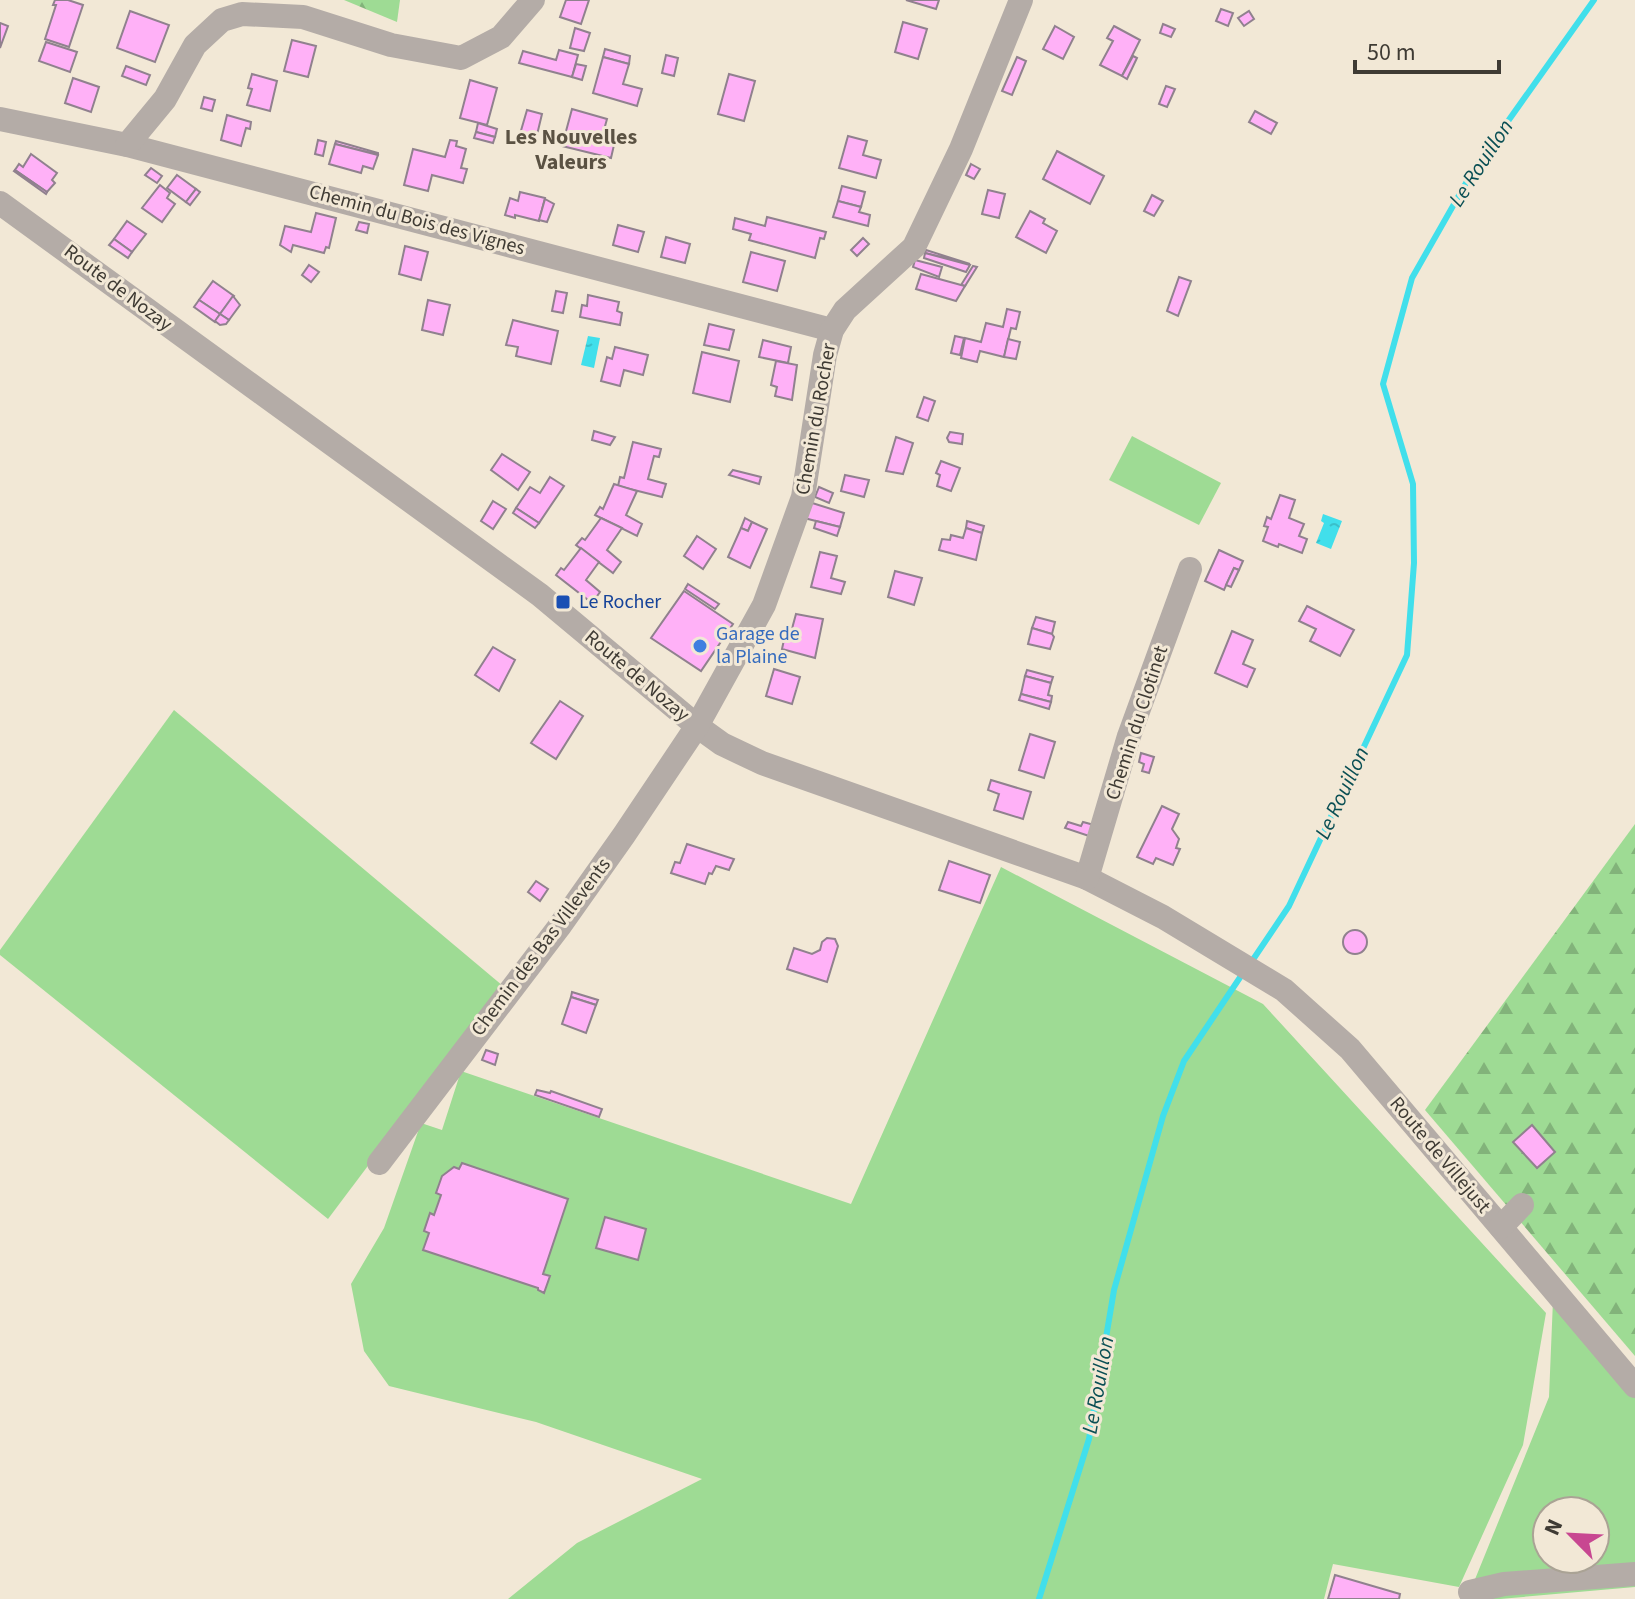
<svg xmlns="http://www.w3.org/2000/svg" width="1635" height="1599" viewBox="0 0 1635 1599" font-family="'Source Sans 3',sans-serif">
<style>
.grass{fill:#9edb94;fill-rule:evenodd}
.forest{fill:url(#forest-firs)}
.water{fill:url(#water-ripples)}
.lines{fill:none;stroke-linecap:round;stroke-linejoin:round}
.stream{stroke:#41dfeb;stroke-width:6}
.building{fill:#ffb1f7;stroke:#90818e;stroke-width:2}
.minor{stroke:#b4aca7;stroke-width:24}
.transit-dot{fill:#1a4fb4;stroke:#f2e8d6;stroke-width:3}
.shop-dot{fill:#3f7fe0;stroke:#f2e8d6;stroke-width:3}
.labels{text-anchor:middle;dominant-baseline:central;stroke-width:6;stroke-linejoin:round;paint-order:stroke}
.street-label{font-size:20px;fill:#3f3b34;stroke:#f2e8d6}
.transit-label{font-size:20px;fill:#164399;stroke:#f2e8d6;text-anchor:start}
.shop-label{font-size:20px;fill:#366cbe;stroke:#f2e8d6;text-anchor:start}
.neighbourhood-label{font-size:22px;font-weight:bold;fill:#5b5243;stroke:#f2e8d6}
.water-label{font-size:22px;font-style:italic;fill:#0a4f54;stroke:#f2e8d6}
</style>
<defs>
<pattern id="forest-firs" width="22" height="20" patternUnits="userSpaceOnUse" patternTransform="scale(2)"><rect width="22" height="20" fill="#9edb94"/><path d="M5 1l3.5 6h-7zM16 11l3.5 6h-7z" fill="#82b37a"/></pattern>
<pattern id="water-ripples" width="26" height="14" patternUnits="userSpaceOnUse" patternTransform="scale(2)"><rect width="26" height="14" fill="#41dfeb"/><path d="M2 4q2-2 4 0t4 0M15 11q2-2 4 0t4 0" fill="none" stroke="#3ac0ca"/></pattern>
</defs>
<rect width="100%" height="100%" fill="#f2e8d6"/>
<g class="grass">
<path d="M1132 436 1221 483 1199 525 1109 480Z"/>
<path d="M174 710 503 986 328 1219 0 955V950Z"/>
<path d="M1001 867 1263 1004 1546 1313 1523 1445 1459 1587 1333 1564 1324 1599H508L577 1543 702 1479 536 1422 389 1386 364 1351 351 1284 384 1228 421 1123 442 1130 461 1071 851 1204Z"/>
<path d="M1553 1300 1635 1393V1587L1500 1599H1467L1549 1397ZM1547 1511H1595V1559H1547Z"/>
</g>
<g class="forest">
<path d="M345 0H400L397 22 344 0Z"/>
<path d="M1635 824V1356L1425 1110Z"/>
</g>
<g class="water">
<path d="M588 336 600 338 594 368 581 365Z"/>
<path d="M1323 514 1342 521 1331 549 1316 543 1324 523 1321 521Z"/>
</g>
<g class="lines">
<g class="stream">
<path d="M1250 964 1289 906 1407 655 1414 563 1413 484 1383 384 1412 278 1474 169 1594 0"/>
<path d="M1039 1599 1089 1439 1114 1290 1163 1116 1184 1061 1243 973"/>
</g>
</g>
<g class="building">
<path d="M55 0H68L83 5 69 47 45 39 56 5H53Z"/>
<path d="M566 0H589L581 24 560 17Z"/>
<path d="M906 0H939L936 9Z"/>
<path d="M1221 9 1233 13 1228 26 1216 21Z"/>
<path d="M130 11 169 25 155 62 117 48Z"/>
<path d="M1249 11 1254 19 1244 26 1238 18Z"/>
<path d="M903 22 927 29 918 59 895 52Z"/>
<path d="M0 23 8 26 0 48Z"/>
<path d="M1163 24 1175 29 1171 37 1160 33Z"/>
<path d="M1055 26 1074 37 1063 59 1043 49Z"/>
<path d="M1114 26 1140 40 1122 76 1100 65 1113 41 1107 38Z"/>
<path d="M575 28 590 33 584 51 570 48Z"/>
<path d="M292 40 316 46 308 77 284 71Z"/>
<path d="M46 42 77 52 70 72 39 61Z"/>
<path d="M605 49 630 56 629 64 603 57Z"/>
<path d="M559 50 578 55 572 77 519 63 523 51 556 60Z"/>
<path d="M666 55 678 58 674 76 662 73Z"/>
<path d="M1133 56 1137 58 1127 79 1122 76Z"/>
<path d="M603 57 629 64 623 84 642 89 637 106 593 93Z"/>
<path d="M1017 57 1026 61 1012 95 1002 91Z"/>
<path d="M576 64 586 66 582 80 572 77Z"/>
<path d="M126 66 150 75 146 85 122 76Z"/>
<path d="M252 74 277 81 270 111 247 105 252 89 248 88Z"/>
<path d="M729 74 755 81 744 121 718 114Z"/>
<path d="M73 78 99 87 91 112 65 103Z"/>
<path d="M470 80 497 88 487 125 460 118Z"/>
<path d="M1166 86 1175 89 1167 107 1159 104Z"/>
<path d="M204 97 215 100 212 111 201 108Z"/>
<path d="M572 109 607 119 601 141 614 145 611 158 562 146Z"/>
<path d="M527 110 542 114 536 139 520 134Z"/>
<path d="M1255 111 1277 123 1271 134 1249 122Z"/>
<path d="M227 115 251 122 250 129 246 128 241 146 221 140Z"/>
<path d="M478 123 497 129 495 137 476 132Z"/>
<path d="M476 132 495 137 493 143 474 138Z"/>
<path d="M848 136 867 141 863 155 881 160 876 178 839 168Z"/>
<path d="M318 140 326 142 323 156 315 154Z"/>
<path d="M450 140 457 141 456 146 466 149 461 168 467 169 463 183 432 175 428 191 404 185 413 149 445 157Z"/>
<path d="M336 141 378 153V155L335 144Z"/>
<path d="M335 144 378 155 373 169 363 166 361 173 329 164Z"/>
<path d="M1057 151 1104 176 1090 204 1043 179Z"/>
<path d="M31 154 57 173 52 180 55 183 47 192 15 170 19 164 23 167Z"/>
<path d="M971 164 980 169 974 179 966 175Z"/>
<path d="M151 168 162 176 157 183 145 175Z"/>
<path d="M15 170 47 192 46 194 14 171Z"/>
<path d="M177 175 196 189 186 202 167 188Z"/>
<path d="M160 185 170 193 167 198 175 204 162 222 142 208Z"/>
<path d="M842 186 865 192 861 207 838 201Z"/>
<path d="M196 189 200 192 190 205 186 202Z"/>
<path d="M988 190 1005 194 999 218 982 214Z"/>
<path d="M520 192 545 198 539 221 515 215V218L505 215 510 198 518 201Z"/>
<path d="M1152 195 1163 201 1154 216 1144 211Z"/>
<path d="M545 199 554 204 547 222 539 220Z"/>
<path d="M838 201 861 207 859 212 870 215 868 226 833 217Z"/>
<path d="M1030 211 1045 219 1043 223 1057 231 1046 253 1016 237Z"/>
<path d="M316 213 336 218 329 248 326 247 324 253 293 245 291 252 280 245 285 226 311 232Z"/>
<path d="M767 217 826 232 824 239 820 238 815 258 749 240 751 234 733 229 735 218 765 226Z"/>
<path d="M127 221 146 234 132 252 114 239Z"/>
<path d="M359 222 369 224 367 233 356 230Z"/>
<path d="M618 225 644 232 638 252 613 245Z"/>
<path d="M666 237 690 244 685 263 661 257Z"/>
<path d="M863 238 869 244 857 256 851 250Z"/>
<path d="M114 239 132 252 128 258 109 245Z"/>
<path d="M405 246 428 252 421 280 399 274Z"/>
<path d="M926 250 970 264 925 253Z"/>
<path d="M751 252 785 261 777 291 743 282Z"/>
<path d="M925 253 970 265 966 272 924 258Z"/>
<path d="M915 260 942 267 939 277 913 267Z"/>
<path d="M309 265 319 272 311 282 302 275Z"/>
<path d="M973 266 977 267 965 286 961 285Z"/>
<path d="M921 274 961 285 965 286 956 301 916 289Z"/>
<path d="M1179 277 1191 281 1178 316 1167 311Z"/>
<path d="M213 281 234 296 220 314 199 300Z"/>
<path d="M556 291 567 293 563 313 552 311Z"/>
<path d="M588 295 619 302 617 311 622 313 620 325 580 317 582 305 587 306Z"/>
<path d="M233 296 240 305 229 320 220 314Z"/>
<path d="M199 300 220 314 215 322 194 307Z"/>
<path d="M428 300 450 305 443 335 422 330Z"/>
<path d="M1007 309 1020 312 1016 329 1011 328 1004 357 980 351 977 362 961 358 965 338 981 342 986 323 1003 327Z"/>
<path d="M220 314 229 320 226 324 220 325 215 321Z"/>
<path d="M513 320 558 331 551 364 516 356 518 347 506 345Z"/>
<path d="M709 324 734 330 729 350 704 345Z"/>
<path d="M955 336 964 338 960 355 951 353Z"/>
<path d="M1008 339 1020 342 1016 359 1004 357Z"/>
<path d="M763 340 791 347 788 363 759 357Z"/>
<path d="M615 347 648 355 643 375 624 370 620 386 601 381 607 357 612 359Z"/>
<path d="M702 352 739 361 730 402 693 393Z"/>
<path d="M776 361 797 365 792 400 775 396 777 387 771 385Z"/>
<path d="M924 397 935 401 928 421 917 417Z"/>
<path d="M594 431 615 437 610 445 592 440Z"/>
<path d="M950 432 963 434 962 444 949 442 947 438Z"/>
<path d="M896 437 913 443 903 474 886 471Z"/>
<path d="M633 442 661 449 659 457 654 456 648 479 666 484 662 497 618 486 620 477 624 478Z"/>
<path d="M502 454 530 472 518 490 491 470Z"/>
<path d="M941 461 960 468 951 491 937 486 940 475 936 473Z"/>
<path d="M733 470 761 477 759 484 729 475Z"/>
<path d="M845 475 869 480 864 497 841 491Z"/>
<path d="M550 477 564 486 539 523 516 508 530 487 540 493Z"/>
<path d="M614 484 637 491 626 515 642 524 637 536 595 515 600 507 603 509Z"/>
<path d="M819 487 833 493 829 503 815 497Z"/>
<path d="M1280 495 1295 500 1289 518 1304 524 1299 536 1307 539 1302 553 1279 544 1278 547 1263 541 1268 527 1264 526 1267 517 1271 519Z"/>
<path d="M493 501 506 509 493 529 481 521Z"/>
<path d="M809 502 844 513 840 527 804 518Z"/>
<path d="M516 508 539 523 535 528 513 513Z"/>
<path d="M601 518 622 528 607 550 621 562 613 573 576 545 582 538 585 540Z"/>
<path d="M745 518 752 522 748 531 741 528Z"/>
<path d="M816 521 840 527 837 536 814 528Z"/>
<path d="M967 521 984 526 982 533 966 528Z"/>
<path d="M752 522 767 529 750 568 728 557 741 528 748 531Z"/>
<path d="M966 528 982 533 976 560 939 550 942 539 950 540 951 535 963 538Z"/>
<path d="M697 536 716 549 703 569 684 556Z"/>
<path d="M581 548 599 562 586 580 600 592 592 603 556 575 561 568 564 570Z"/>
<path d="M1219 550 1243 561 1239 570 1234 568 1224 590 1205 581Z"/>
<path d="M820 552 837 556 831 578 845 582 841 594 811 587Z"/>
<path d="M1234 568 1239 570 1231 587 1226 585Z"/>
<path d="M895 571 922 578 914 605 888 597Z"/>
<path d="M688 584 719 604 715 609 685 589Z"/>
<path d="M684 591 733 624 701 671 651 638Z"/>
<path d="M1307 606 1354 630 1340 656 1310 641 1316 629 1299 621Z"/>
<path d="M796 614 823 619 815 658 782 649 785 635 790 636Z"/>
<path d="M1036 617 1055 622 1052 634 1032 628Z"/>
<path d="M1032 628 1052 634 1054 637 1050 649 1028 644Z"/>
<path d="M1232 631 1253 640 1243 664 1255 669 1247 687 1215 673Z"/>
<path d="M493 647 515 660 499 691 475 675Z"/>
<path d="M774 669 800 677 792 704 766 696Z"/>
<path d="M1027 670 1053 677 1051 683 1025 676Z"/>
<path d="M1025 676 1051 683 1048 695 1052 696 1051 702 1021 694Z"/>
<path d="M1021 694 1051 702 1049 709 1019 700Z"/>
<path d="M560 701 583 716 556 759 531 743Z"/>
<path d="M1030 734 1055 742 1044 778 1019 770Z"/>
<path d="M1141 753 1154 757 1149 773 1142 771 1144 764 1139 762Z"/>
<path d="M991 780 1031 792 1023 819 994 810 999 794 988 790Z"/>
<path d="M1162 806 1179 814 1172 829 1179 839 1176 848 1180 849 1173 865 1156 858 1153 864 1137 857Z"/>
<path d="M1068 822 1081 826 1083 822 1094 825 1089 836 1065 828Z"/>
<path d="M687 844 734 859 729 870 716 866 712 874 709 873 705 884 671 873 675 862 680 863Z"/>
<path d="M949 861 990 875 980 903 939 890Z"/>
<path d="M536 881 548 889 540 901 528 892Z"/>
<circle cx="1355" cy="942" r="12"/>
<path d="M827 938 835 939 838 946 827 982 787 969 794 948 812 954 820 950 822 942Z"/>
<path d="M572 992 598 1000 596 1005 571 997Z"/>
<path d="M571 997 596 1005 586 1033 562 1024Z"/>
<path d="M486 1050 498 1054 495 1065 482 1060Z"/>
<path d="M537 1090 550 1093 551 1091 602 1109 599 1117 535 1095Z"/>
<path d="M1532 1125 1555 1152 1537 1168 1513 1142Z"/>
<path d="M462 1163 568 1199 543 1274 550 1276 544 1293 538 1290V1288L423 1250 429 1233 424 1231 430 1213 434 1215 441 1195 436 1193 442 1176 454 1167 459 1169Z"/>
<path d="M605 1217 646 1229 638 1260 596 1248Z"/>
<path d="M1335 1575 1400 1594 1399 1599H1328Z"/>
</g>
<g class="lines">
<g class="minor">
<path d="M0 119 127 145 832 330"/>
<path d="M127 145 165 99 195 45 222 20 242 14 303 17 391 45 461 58 501 37 533 0"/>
<path d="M0 203 540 595 697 726 722 744 762 763 1087 878 1163 917 1284 990 1350 1049 1635 1386"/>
<path d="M1087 878 1129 736 1190 569"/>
<path d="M379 1163 559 927 624 835 697 726 764 605 803 497 825 355 832 330 845 310 914 247 961 149 1021 0"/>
<path d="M1501 1227 1522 1205"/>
<path d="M1470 1592 1504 1584 1635 1574"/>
</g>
</g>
<rect class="transit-dot" x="555" y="594" width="16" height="16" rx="4"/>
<circle class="shop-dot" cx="700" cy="646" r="8"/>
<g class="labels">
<g class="street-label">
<text transform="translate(417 220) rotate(15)">Chemin du Bois des Vignes</text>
<text transform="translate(118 288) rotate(37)">Route de Nozay</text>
<text transform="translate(816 419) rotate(-80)">Chemin du Rocher</text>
<text transform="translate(637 676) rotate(40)">Route de Nozay</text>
<text transform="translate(1137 723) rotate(-72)">Chemin du Clotinet</text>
<text transform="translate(541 947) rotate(-53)">Chemin des Bas Villevents</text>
<text transform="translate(1440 1155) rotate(50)">Route de Villejust</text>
</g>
<g class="transit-label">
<text x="579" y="602">Le Rocher</text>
</g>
<g class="shop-label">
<text x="716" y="634">Garage de<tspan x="716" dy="23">la Plaine</tspan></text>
</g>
<g class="neighbourhood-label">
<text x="571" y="137">Les Nouvelles<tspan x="571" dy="25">Valeurs</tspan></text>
</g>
<g class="water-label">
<text transform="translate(1481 163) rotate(-57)">Le Rouillon</text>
<text transform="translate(1342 793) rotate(-65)">Le Rouillon</text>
<text transform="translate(1098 1385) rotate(-80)">Le Rouillon</text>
</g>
</g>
<g transform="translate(1571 1535) rotate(294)"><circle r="38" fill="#f2e8d6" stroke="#aaa395" stroke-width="2"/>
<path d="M0-6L14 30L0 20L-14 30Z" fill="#c84791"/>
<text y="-12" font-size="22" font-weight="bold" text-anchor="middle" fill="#3f3b34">N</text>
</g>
<path d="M1355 60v12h144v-12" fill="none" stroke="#3f3b34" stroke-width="4"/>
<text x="1367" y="60" font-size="24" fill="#3f3b34" stroke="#f2e8d6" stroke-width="6" paint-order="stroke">50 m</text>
</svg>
